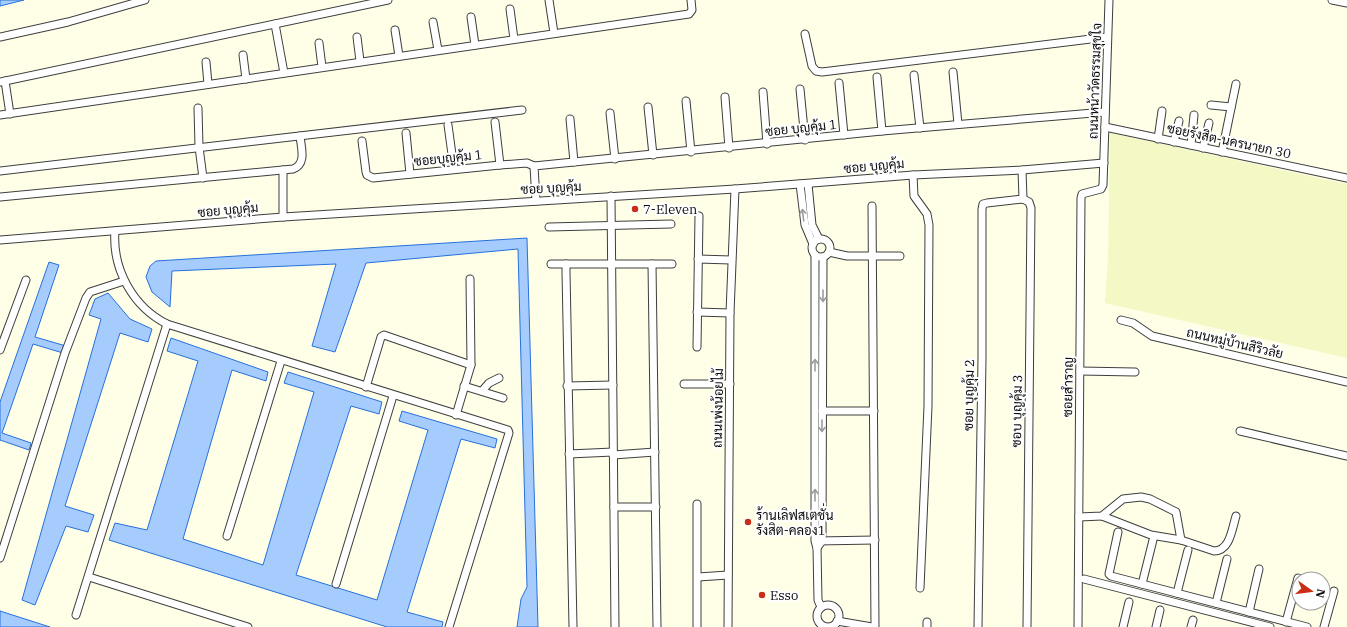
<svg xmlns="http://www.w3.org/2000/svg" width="1347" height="627" viewBox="0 0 1347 627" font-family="'IBM Plex Serif',Sarabun,serif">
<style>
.farmland{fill:#f3f8c5}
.water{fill:#a6ccfd;stroke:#2670dc}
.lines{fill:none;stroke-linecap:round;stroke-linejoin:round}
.street-casing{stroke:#3e3e3e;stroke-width:9}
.street{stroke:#fff;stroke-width:7}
.oneway{stroke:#9d9d9d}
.poi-dot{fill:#c82e15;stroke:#fff;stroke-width:1.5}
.labels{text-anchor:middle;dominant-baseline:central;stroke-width:4;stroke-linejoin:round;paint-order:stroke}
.street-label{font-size:13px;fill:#0b0b0b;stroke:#fff}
.poi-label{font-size:13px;fill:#0b0b0b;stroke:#fff;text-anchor:start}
</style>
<rect width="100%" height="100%" fill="#ffffe8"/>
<path class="farmland" d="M1110 133 1347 184V358L1105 303 1108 259Z"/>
<g class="water">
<path d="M0 0H24L0 6Z"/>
<path d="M527 238 538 627H517L521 599 527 587 518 249 366 263 335 352 312 346 336 264 172 271 170 307 152 292 146 277 150 266 156 261Z"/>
<path d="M49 262 59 265 35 337 66 346 63 353 33 344 2 433 31 443 29 450 0 440V402Z"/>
<path d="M108 293 130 319 152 329 148 342 120 333 65 506 94 515 88 532 66 526 35 605 22 600 101 319 89 315 95 299Z"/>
<path d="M171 338 268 372 266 381 232 370 183 539 263 565 314 392 284 383 288 372 382 402 379 414 351 406 296 575 377 600 428 430 399 421 402 411 497 439 495 448 461 439 407 612 443 622 442 627H387L109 540 115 523 147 530 198 361 167 351Z"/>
<path d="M0 611 50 627H0Z"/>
</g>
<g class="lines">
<g class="street-casing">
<g id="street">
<path d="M549 0 554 33"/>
<path d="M1332 0 1347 3"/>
<path d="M510 9 514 39"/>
<path d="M471 17 475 45"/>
<path d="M433 22 438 50"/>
<path d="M275 24 284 73"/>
<path d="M395 30 399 56"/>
<path d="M805 34 812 66 816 71 822 72 1107 37"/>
<path d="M0 37 68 22 145 0"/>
<path d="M357 37 360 61"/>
<path d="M319 43 322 67"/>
<path d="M243 55 246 79"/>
<path d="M206 62 208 84"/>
<path d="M953 72 958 124"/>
<path d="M914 75 920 128"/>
<path d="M877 77 882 131"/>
<path d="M5 81 10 114"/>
<path d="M0 82 388 0"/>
<path d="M839 83 844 135"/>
<path d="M800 89 805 140"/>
<path d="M763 92 767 144"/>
<path d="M725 97 729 148"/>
<path d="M686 101 691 152"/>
<path d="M1211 105 1231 107"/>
<path d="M648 107 653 155"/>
<path d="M198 108 199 147 203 178"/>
<path d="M610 113 615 159"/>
<path d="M0 115 689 14 692 10 691 0"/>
<path d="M570 119 574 162"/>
<path d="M495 122 500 165"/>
<path d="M448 125 454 169"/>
<path d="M1105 127 1347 178"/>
<path d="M406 133 410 174"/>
<path d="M1158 139 1162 111"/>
<path d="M362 141 366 172 367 175 373 178 500 165 527 163 534 166"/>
<path d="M1174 142 1179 121"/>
<path d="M1191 145 1194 115"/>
<path d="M1203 148 1209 123"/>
<path d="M1222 152 1236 84"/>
<path d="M283 170V217"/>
<path d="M1022 170 1023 199"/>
<path d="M0 171 522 110"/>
<path d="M913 175 914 196 927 214 929 225 928 406 920 588"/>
<path d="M800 184 805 225 813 244"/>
<path d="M808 184 812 225 819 239"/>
<path d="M611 196 615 627"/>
<path d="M0 197 293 169C307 164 301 147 300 136"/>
<path d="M1023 199 1029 202 1031 208 1027 627"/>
<path d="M536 201 534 166 882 131 1105 112"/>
<path d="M872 206 875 627"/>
<path d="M549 227 671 224"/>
<path d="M115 231C112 269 133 307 167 324L508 430 509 433 449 627"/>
<circle cx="821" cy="248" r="9"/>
<path d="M0 240 283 217 735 189 913 175 1022 170 1104 163"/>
<path d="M829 252 847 256H900"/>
<path d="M815 255V541L817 548 818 600 821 607"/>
<path d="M698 259 731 260"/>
<path d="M551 264H566"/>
<path d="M652 264H672"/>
<path d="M470 279 471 365"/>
<path d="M697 312 730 313"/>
<path d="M1121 320 1133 323 1152 336 1347 382"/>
<path d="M697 347 699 216"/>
<path d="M0 350 26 280"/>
<path d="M1080 371 1135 372"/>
<path d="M684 384H730"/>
<path d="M464 386 503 398"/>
<path d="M567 386 613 385"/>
<path d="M366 387 381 337 384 335 471 365 456 415"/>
<path d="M482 391 489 383 499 378"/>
<path d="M822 411H874"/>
<path d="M1240 431 1347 456"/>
<path d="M569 454 613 452"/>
<path d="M613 455 655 452"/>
<path d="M697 504V627"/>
<path d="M614 507H656"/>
<path d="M1102 516 1151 535 1181 540"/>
<path d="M1079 517 1102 516 1123 499 1141 497 1150 499 1176 512 1181 540 1214 551C1230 551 1232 529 1236 516"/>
<path d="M1118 532 1109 574 1111 576 1307 627"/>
<path d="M227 536 281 361"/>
<path d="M817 541 875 540"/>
<path d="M817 548 822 541 823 257"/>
<path d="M0 558 65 353 86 298 90 292 124 281"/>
<path d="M89 577 248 627"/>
<path d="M698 577 728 575"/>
<path d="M1084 579 1270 627"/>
<path d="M336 584 393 396"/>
<path d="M1142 584 1153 540"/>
<path d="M1177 593 1188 550"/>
<path d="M1216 603 1227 559"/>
<circle cx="828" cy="616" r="11"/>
<path d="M1249 612 1259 569"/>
<path d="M76 615 167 324"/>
<path d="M837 621 872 627"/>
<path d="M1286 622 1298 578"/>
<path d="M573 627 566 272V264H652L657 627"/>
<path d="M728 627 730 313 735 189"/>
<path d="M927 627V622"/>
<path d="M978 627 982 358V209L983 204 987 203 1023 199"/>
<path d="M1078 627 1081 198 1082 194 1101 189 1103 185 1109 0"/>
<path d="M1123 627 1129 602"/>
<path d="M1156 627 1160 610"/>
<path d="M1191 627 1193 620"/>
<path d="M1324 627 1334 591"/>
</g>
</g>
<use href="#street" class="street"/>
</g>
<defs><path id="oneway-shaft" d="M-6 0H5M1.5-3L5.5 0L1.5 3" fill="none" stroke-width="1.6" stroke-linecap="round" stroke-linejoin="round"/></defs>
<g class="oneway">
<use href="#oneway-shaft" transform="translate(803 215) rotate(-97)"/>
<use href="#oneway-shaft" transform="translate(823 296) rotate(90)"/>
<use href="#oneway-shaft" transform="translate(815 365) rotate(-90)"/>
<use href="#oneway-shaft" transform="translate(822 426) rotate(90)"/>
<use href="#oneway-shaft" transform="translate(815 495) rotate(-90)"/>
</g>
<g class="poi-dot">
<circle cx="635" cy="209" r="4"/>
<circle cx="748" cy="522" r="4"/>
<circle cx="762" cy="595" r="4"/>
</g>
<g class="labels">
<g class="street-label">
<text transform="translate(1095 81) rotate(-88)">ถนนหน้าวัดธรรมสุขใจ</text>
<text transform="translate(801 128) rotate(-6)">ซอย บุญคุ้ม 1</text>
<text transform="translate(1229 141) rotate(12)">ซอยรังสิต-นครนายก 30</text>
<text transform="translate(448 158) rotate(-6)">ซอยบุญคุ้ม 1</text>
<text transform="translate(874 166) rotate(-5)">ซอย บุญคุ้ม</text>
<text transform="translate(551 188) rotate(-3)">ซอย บุญคุ้ม</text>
<text transform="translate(228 210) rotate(-5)">ซอย บุญคุ้ม</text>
<text transform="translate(1235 343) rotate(13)">ถนนหมู่บ้านสิริวลัย</text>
<text transform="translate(1068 387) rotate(-89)">ซอยสำราญ</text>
<text transform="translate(969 395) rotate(-89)">ซอย บุญคุ้ม 2</text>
<text transform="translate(718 408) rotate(-89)">ถนนเพ่งน้อยไม้</text>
<text transform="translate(1017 411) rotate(-89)">ซอบ บุญคุ้ม 3</text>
</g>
<g class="poi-label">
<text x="643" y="209">7-Eleven</text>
<text x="756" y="515">ร้านเลิฟสเตชั่น<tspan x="756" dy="15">รังสิต-คลอง1</tspan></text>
<text x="770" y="595">Esso</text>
</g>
</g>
<g transform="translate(1311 591) rotate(104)"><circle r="19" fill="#ffffff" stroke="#9d9d9d"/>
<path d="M0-3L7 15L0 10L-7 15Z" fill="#c82e15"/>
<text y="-6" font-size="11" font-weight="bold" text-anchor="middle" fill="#0b0b0b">N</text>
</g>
</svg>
